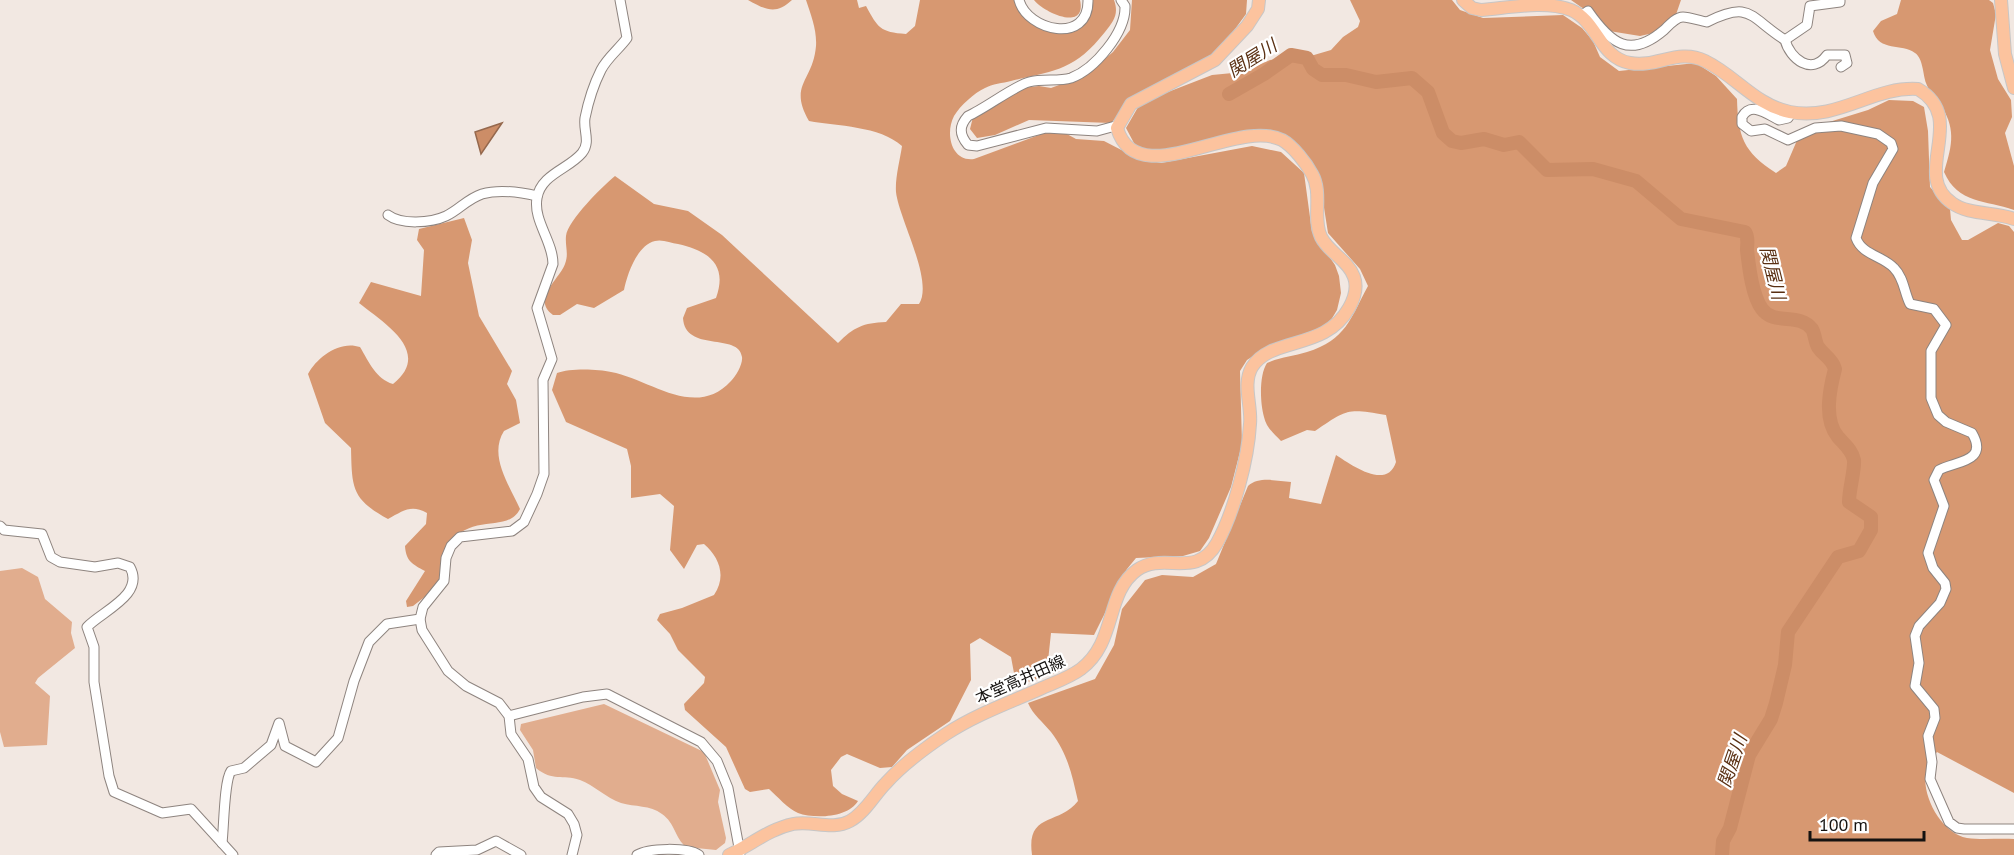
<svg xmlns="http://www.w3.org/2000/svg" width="2014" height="855" viewBox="0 0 2014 855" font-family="'PT Sans','Noto Sans JP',sans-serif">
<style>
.green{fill:#e1ad8e}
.forest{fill:#d79871}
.water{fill:#cc8d67;stroke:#95684d;stroke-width:1.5}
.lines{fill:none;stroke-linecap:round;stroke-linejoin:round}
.river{stroke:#cc8d67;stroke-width:14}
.minor-casing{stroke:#8e847f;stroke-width:11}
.major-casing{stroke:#c7c6c6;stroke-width:14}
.minor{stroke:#fff;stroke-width:9}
.major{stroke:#fcc39e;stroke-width:12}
.labels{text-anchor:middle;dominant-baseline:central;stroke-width:4.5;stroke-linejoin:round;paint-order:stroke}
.street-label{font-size:16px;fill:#151210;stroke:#fff}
.water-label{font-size:18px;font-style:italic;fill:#5a3013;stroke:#fff}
</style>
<rect width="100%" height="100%" fill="#f2e8e2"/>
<g class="green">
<path d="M22 568 38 577 45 599 72 622 71 633 75 648 38 678 35 683 50 696 47 745 4 747 0 732V571Z"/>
<path d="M604 704 704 752 720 790 718 802 726 838 725 843 716 850 686 847C675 838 675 823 662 814 650 805 635 807 621 803 606 798 594 785 580 780 562 774 553 782 536 768L533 750 520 730 521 724Z"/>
</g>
<g class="forest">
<path d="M748 0H792C776 15 766 10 748 0Z"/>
<path d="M806 0H857L859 8 866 6C878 28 880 32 906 34L915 26 920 0H1016C1034 30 1044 36 1077 27L1089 0H1114C1119 14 1114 21 1105 32 1074 71 1056 70 1011 81 1003 83 992 84 985 88 974 93 960 106 954 116 945 133 951 162 974 159L1047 132 1065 133 1076 139 1104 141 1135 157 1161 163 1252 146 1281 152 1304 173 1312 232 1335 265 1339 276 1341 293 1337 310 1328 325 1266 348 1247 360 1240 371 1242 444 1231 487 1209 538 1200 551 1183 556 1136 558 1127 569 1094 635 1051 633 1048 661 1063 664V670L1025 683 1014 673 1011 657 980 638 970 644 971 680 950 721 907 750 892 767 880 768 847 754 841 757 831 770 833 786 842 794 858 801C848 818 814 819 798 813 788 809 777 796 769 789L750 792 745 789 726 747 685 710 684 704 704 683 705 677 678 650 670 634 657 620 660 614 682 608 714 595C727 576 719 557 704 544L697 545 684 569 670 550 674 506 660 494 631 498V466L627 449 566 422 552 390 557 373C570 368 598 369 611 372 650 379 695 420 731 381 736 376 743 364 742 357 739 332 685 353 683 318L687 308 716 298C728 265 709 251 678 244 671 243 662 239 655 241 637 245 627 275 624 290L594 308 577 304 560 315H553C531 299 559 280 565 264 569 254 565 246 566 236 568 220 602 187 615 176L654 204 688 211 722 235 838 343C854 327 863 323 886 322L901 304H919C934 281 899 219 896 192 895 178 900 160 902 146 880 126 837 126 809 121 788 84 813 82 816 46 817 30 811 15 806 0Z"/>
<path d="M1034 0H1080C1087 32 1044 13 1034 0Z"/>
<path d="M1132 0H1247L1246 14 1217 54 1139 94 1111 123 1029 120 995 135 977 138 970 129 973 117 1022 88 1039 86 1051 88 1086 75 1113 52 1130 30Z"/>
<path d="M1350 0H1452L1460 10 1483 18 1563 15 1582 28 1593 41 1600 57 1619 71 1696 63 1716 76 1737 99C1738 136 1743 152 1776 173L1786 166 1798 138 1813 127 1868 110 1889 100 1913 101 1924 107 1928 131 1930 187 1950 209 1951 220 1962 240H1968L1998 223 2009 226 2014 232V793L1937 752C1933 758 1927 765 1926 772 1921 796 1942 834 1967 838 1982 840 1999 838 2014 839V855H1032C1026 812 1058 826 1078 801 1072 775 1068 754 1051 732 1043 722 1033 715 1028 703L1095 679 1114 645 1122 609 1145 580 1162 575 1193 577 1216 564 1248 486C1259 476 1277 481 1291 482L1289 498 1321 504 1336 455C1350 464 1387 491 1396 462L1386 415C1347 408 1347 409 1315 431L1307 430 1281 441C1274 434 1266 427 1264 417 1260 403 1259 375 1267 363 1280 357 1294 356 1307 352 1346 340 1350 319 1368 286L1360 269 1328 233 1319 176 1263 131 1151 152 1135 145 1126 128 1141 102 1150 96 1168 92 1212 75 1243 72 1270 60 1314 55 1331 50 1343 37 1358 27 1360 21Z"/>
<path d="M1571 0H1681L1671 29 1640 36 1603 30 1591 14Z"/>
<path d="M1901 0H1989L1993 3 1996 14 1990 50 1998 79 2011 100 2012 117 2005 133 2014 166V210C1986 200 1958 204 1944 172 1953 143 1956 128 1939 102 1935 96 1928 90 1926 83 1923 75 1923 58 1915 53 1902 43 1879 52 1873 31L1881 21 1897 14Z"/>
<path d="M464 218 472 240 468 263 479 316 512 371 507 384 516 400 520 423 504 431C488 456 510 486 520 509 506 536 467 508 444 553 439 564 443 574 440 585L413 606 407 607 406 601 425 571C412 564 406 561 405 546L426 524 427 513C411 504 403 511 388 519 351 499 352 487 351 448L325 423 308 374C317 357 340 340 360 347 369 362 376 379 393 384 433 352 384 323 359 303L371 282 421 296 424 250 417 240 419 229Z"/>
</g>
<path class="water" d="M502 123 481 154 475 132Z"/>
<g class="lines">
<path class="river" d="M1229 94 1264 74 1291 55 1307 58 1313 69 1322 75H1346L1376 82 1412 78 1428 92 1443 133 1452 141 1461 143 1484 139 1504 145 1519 142 1547 170 1593 169 1636 181 1681 219 1745 232C1749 238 1747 243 1747 250 1749 267 1752 295 1762 309 1774 326 1799 312 1812 329 1815 334 1815 342 1818 347 1824 356 1832 358 1835 369 1830 388 1823 419 1838 437 1844 444 1852 450 1854 460 1855 470 1849 489 1849 502L1871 517V530L1859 551 1838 557 1788 632 1785 665 1776 703 1771 719 1749 755 1730 828 1723 841 1722 855"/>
<g class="minor-casing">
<g id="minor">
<path d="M1019 0C1027 31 1089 45 1088 0"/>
<path d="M1581 16 1588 11C1611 44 1630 59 1664 30 1669 25 1676 17 1683 17 1690 17 1700 21 1707 22 1751 0 1749 17 1785 40 1790 59 1812 76 1827 55H1845L1847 63 1841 67"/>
<path d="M1785 40 1807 25 1810 6 1840 2V0"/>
<path d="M1792 112 1788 118 1779 120C1767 114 1751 101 1742 117V124L1751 131 1765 129 1788 140 1815 128 1841 126 1878 134 1891 143 1893 149 1873 183 1856 238C1862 255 1883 256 1894 268 1904 278 1904 292 1910 304L1934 309 1946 325 1931 351V398L1938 415 1946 422 1972 433C1989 462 1956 461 1939 470L1934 480 1944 506 1928 553 1933 568 1945 583 1946 589 1940 603 1919 626 1915 636 1919 663 1915 686 1934 709 1935 718 1928 736 1932 762 1930 779 1949 822 1957 828 1964 829H2014"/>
<path d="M1119 125 1097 131 1046 128 977 146 968 145C959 134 959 126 968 116 986 108 1014 86 1029 82 1043 78 1058 82 1071 78 1095 69 1126 32 1125 6L1121 0"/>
<path d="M388 215C401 225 431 223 446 216 459 210 467 199 482 194 499 189 520 192 537 196"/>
<path d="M0 526 4 530 42 534 51 557 60 562 95 567 118 563 130 567C145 595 102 611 87 627L94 647V682L109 776 114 792 162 813 191 809 233 855"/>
<path d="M509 716 583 697 607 694 701 742 717 761 728 788 740 853"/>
<path d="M222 843C224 827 224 781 231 771L244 768 271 745 279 723 285 746 316 762 338 738 354 681 369 642 387 624 420 619"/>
<path d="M436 855 439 852 477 850 496 841 521 855"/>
<path d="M572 855 577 835 574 824 568 814 541 797 534 787 528 759 511 734 509 716 499 703 466 686 448 671 422 630 420 619 423 607 444 581 446 558 451 546 460 537 512 531 524 522 537 494 544 474 543 380 552 359 537 308 553 264C553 241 533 221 537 198 541 174 569 169 582 153 591 142 583 130 585 118 588 103 594 84 601 70 607 58 619 49 627 38L620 0"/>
<path d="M637 855C648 848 687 847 699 855"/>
</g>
</g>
<g class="major-casing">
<g id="major">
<path d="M1463 0 1472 8 1481 10C1508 8 1545 0 1571 10 1597 21 1600 58 1630 63 1657 68 1678 48 1705 61 1736 76 1755 105 1790 112 1839 121 1873 86 1918 89 1969 119 1910 174 1952 203 1968 215 1995 212 2014 219"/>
<path d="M2001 0 2005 54 2014 88"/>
<path d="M729 855C751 845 769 829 793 824 812 820 832 831 850 821 865 813 874 795 886 783 903 764 925 748 946 734 975 715 1008 703 1040 689 1053 683 1069 678 1081 669 1117 642 1105 593 1137 570 1164 551 1196 580 1217 543 1234 512 1248 460 1250 424 1252 406 1242 384 1252 367 1272 336 1325 351 1349 308 1354 299 1358 288 1354 277 1348 260 1329 253 1321 237 1312 218 1323 193 1312 174 1306 163 1293 146 1282 140 1236 117 1137 195 1117 128L1131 104 1215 60 1247 26 1258 9 1259 0"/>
</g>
</g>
<use href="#minor" class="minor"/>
<use href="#major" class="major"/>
</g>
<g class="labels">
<g class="street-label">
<text transform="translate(1020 679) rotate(-24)">本堂高井田線</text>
</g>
<g class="water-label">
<text transform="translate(1252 58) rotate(-32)">関屋川</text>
<text transform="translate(1773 273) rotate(76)">関屋川</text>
<text transform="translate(1732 761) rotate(-71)">関屋川</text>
</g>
</g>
<path d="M1810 831v9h114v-9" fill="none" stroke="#151210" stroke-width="3"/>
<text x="1819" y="831" font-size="18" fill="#151210" stroke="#ffffff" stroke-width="4.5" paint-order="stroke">100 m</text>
</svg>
